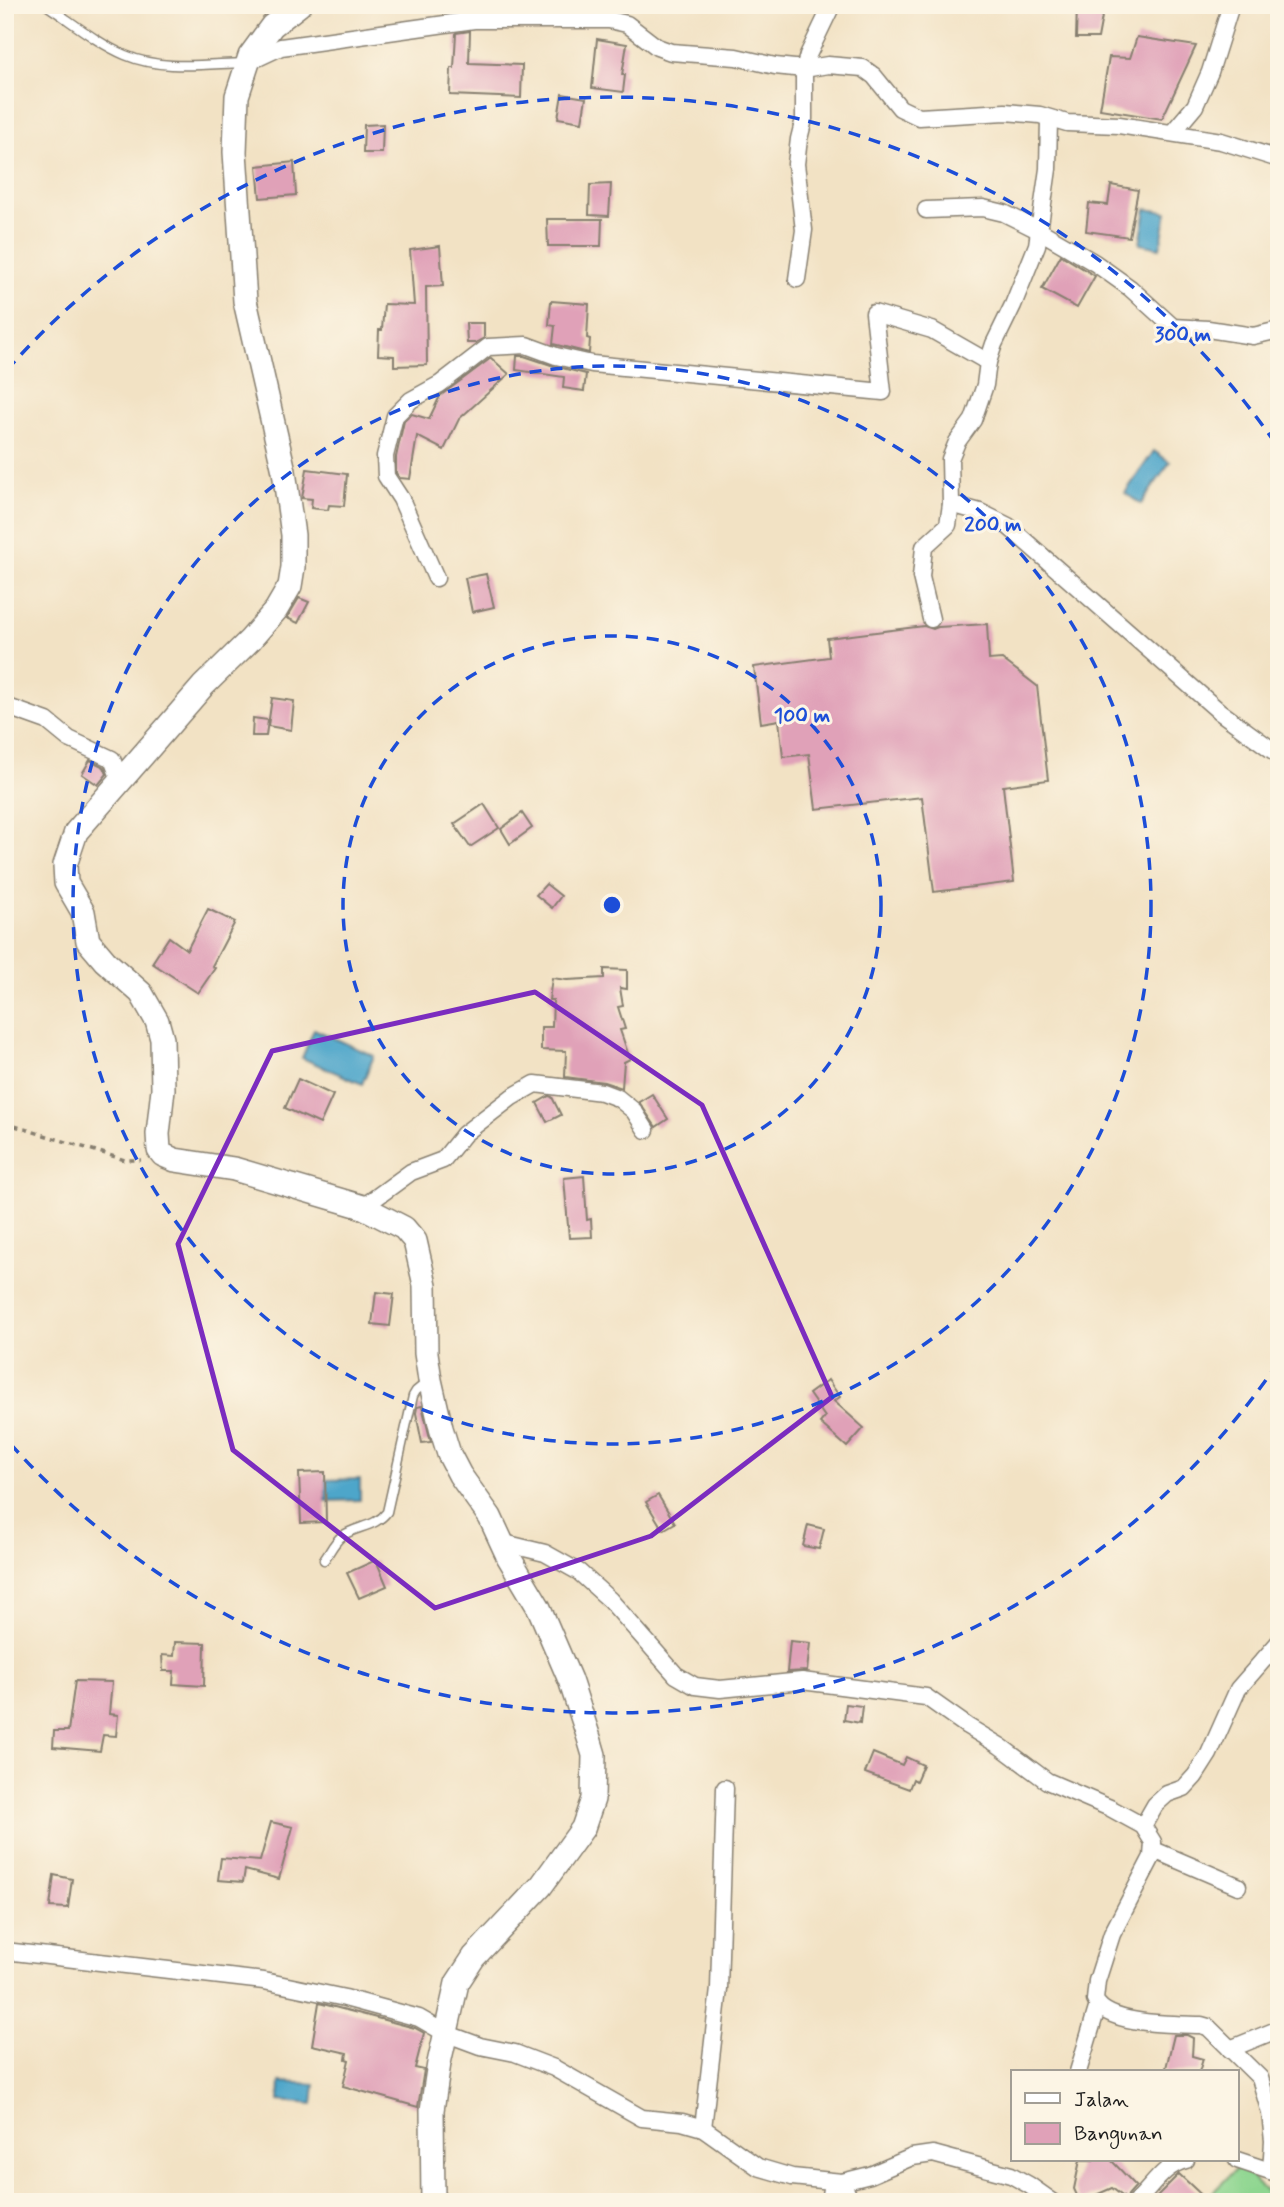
<svg xmlns="http://www.w3.org/2000/svg" width="1284" height="2207" viewBox="0 0 1284 2207" font-family="Mynerve,sans-serif">
<style>
.green{fill:#8ed690;stroke:#557956;stroke-width:2}
.water{fill:#4da6ca;stroke:#346173;stroke-width:2}
.building{fill:#e0a1b8}
.lines{fill:none;stroke-linecap:round;stroke-linejoin:round}
.lane-casing{stroke:#877f70;stroke-width:11}
.street-casing{stroke:#877f70;stroke-width:19}
.secondary-casing{stroke:#877f70;stroke-width:26}
.path{stroke:#877f70;stroke-width:3.5;stroke-dasharray:5 5;stroke-linecap:butt}
.lane{stroke:#fff;stroke-width:8}
.street{stroke:#fff;stroke-width:16}
.secondary{stroke:#fff;stroke-width:23}
.marked{fill:none;stroke:#7b2cbf;stroke-width:5;stroke-linejoin:round}
.ring{fill:none;stroke:#1d4ed8;stroke-width:3.5;stroke-dasharray:12 9}
.centre{fill:#1d4ed8;stroke:#fcf5e5;stroke-width:3.5}
.ring-label{font-size:21px;text-anchor:middle;font-weight:bold;fill:#1d4ed8;stroke:#fcf5e5;stroke-width:6;stroke-linejoin:round;paint-order:stroke}
</style>
<rect width="100%" height="100%" fill="#fcf5e5"/>
<filter id="ink" filterUnits="userSpaceOnUse"><feTurbulence type="fractalNoise" baseFrequency=".0143" numOctaves="2"/><feDisplacementMap in="SourceGraphic" scale="14" xChannelSelector="R" yChannelSelector="G"/><feConvolveMatrix kernelMatrix="1 2 1 2 8 2 1 2 1" color-interpolation-filters="sRGB"/></filter>
<filter id="wash" filterUnits="userSpaceOnUse"><feTurbulence type="fractalNoise" baseFrequency=".00686" numOctaves="4" result="noise"/><feDisplacementMap in="SourceGraphic" scale="28" xChannelSelector="R" yChannelSelector="G"/><feGaussianBlur stdDeviation="1.57" result="paint"/><feColorMatrix in="noise" values="0 0 0 0 0 0 0 0 0 0 0 0 0 0 0 0 0 1.4 0 .05"/><feComposite in="paint" operator="in"/></filter>
<g filter="url(#wash)">
<rect width="100%" height="100%" fill="#f2e2c4"/>
<path class="green" d="M1239 2166 1269 2194 1262 2202H1203Z"/>
<g class="water">
<path d="M1146 209 1167 212 1160 248 1140 244Z"/>
<path d="M1154 451 1170 462 1141 504 1125 493Z"/>
<path d="M314 1029 374 1056 362 1084 302 1058Z"/>
<path d="M360 1479V1500L326 1501 325 1480Z"/>
<path d="M280 2082 315 2084 313 2104 279 2101Z"/>
</g>
<g id="blocks">
<g class="building">
<path d="M1077 6H1104L1098 38H1076Z"/>
<path d="M470 31 469 63 522 65 521 98 450 95 451 68H454L456 33Z"/>
<path d="M1137 37 1196 46 1162 119 1100 109 1109 57 1130 58Z"/>
<path d="M597 39 627 44 622 75H625L623 92 592 88Z"/>
<path d="M562 94 586 98 582 122 558 118Z"/>
<path d="M383 124 382 153H363L364 125Z"/>
<path d="M294 162 296 195 260 198 257 166Z"/>
<path d="M611 184 609 216 589 215 590 185Z"/>
<path d="M1111 185 1138 190 1129 237 1086 231 1089 203 1108 205Z"/>
<path d="M547 219H602L601 246H548Z"/>
<path d="M440 246 443 286 426 287 427 365 394 366V356L378 355 379 330H382L384 304 414 305 410 250Z"/>
<path d="M1061 255 1095 276 1077 308 1042 289Z"/>
<path d="M551 301 589 304 587 338 590 339 589 353 553 344 555 326 549 325Z"/>
<path d="M466 323H484V338L475 343H467Z"/>
<path d="M517 356H524L554 366 586 374 584 391 563 388 564 377 516 370Z"/>
<path d="M491 358 509 374 459 419 444 450 417 436 410 479 400 478 396 473V457L404 421 412 414 429 419 440 396Z"/>
<path d="M307 469 347 474 344 506 329 505 328 510 311 508 312 499 302 498Z"/>
<path d="M486 574 494 607 472 612 465 578Z"/>
<path d="M299 598 309 602 298 623 287 618Z"/>
<path d="M987 624 989 660 1002 659 1037 686 1048 780 1003 786 1014 882 934 892 922 797 816 809 809 754 783 757 779 720 761 723 754 667 829 657 827 638 924 626 933 629 938 627Z"/>
<path d="M272 698 294 701 291 730 268 726Z"/>
<path d="M253 718 268 720 266 736H252Z"/>
<path d="M90 760 104 767 107 774 98 785 82 774Z"/>
<path d="M484 804 499 828 470 847 454 824Z"/>
<path d="M522 813 532 828 510 844 501 829Z"/>
<path d="M546 884 561 896 552 908 536 895Z"/>
<path d="M208 909 235 922 212 966 215 968 198 993 152 963 169 937 187 950Z"/>
<path d="M604 969 627 970V989L620 988 623 1006 618 1007 625 1029 620 1030 630 1059 624 1062 622 1088 604 1082 565 1077 566 1051 541 1050V1027H552L553 1000H549L552 978 567 980 604 978Z"/>
<path d="M298 1079 333 1095 320 1124 285 1108Z"/>
<path d="M652 1094 668 1119 656 1127 639 1102Z"/>
<path d="M549 1096 552 1097 561 1115 547 1122 537 1103Z"/>
<path d="M584 1176 587 1220 591 1219 592 1237 569 1238 564 1178Z"/>
<path d="M376 1292 394 1294 390 1326 372 1324Z"/>
<path d="M828 1380 840 1397 834 1401 864 1428 847 1447 820 1423 825 1417 809 1394Z"/>
<path d="M422 1406 431 1442 422 1443 416 1413 417 1407Z"/>
<path d="M325 1472 326 1522 301 1523 299 1473Z"/>
<path d="M658 1495 675 1523 663 1530 646 1502Z"/>
<path d="M808 1525 824 1529 819 1549 803 1546Z"/>
<path d="M376 1560 387 1586 359 1598 347 1573Z"/>
<path d="M790 1641 810 1643 807 1671 787 1672Z"/>
<path d="M175 1642 205 1643 204 1686 173 1684 174 1671H163L162 1655 174 1656Z"/>
<path d="M75 1681 112 1682 109 1714 118 1715 116 1736 103 1735 100 1751 53 1747 54 1731H68Z"/>
<path d="M846 1704 862 1706 860 1723 844 1720Z"/>
<path d="M873 1753 902 1765 906 1757 923 1765 916 1781 913 1779 909 1789 865 1773Z"/>
<path d="M271 1822 293 1827 279 1879 245 1870 243 1882 218 1880 221 1858 260 1861Z"/>
<path d="M54 1875 72 1879 68 1908 50 1907Z"/>
<path d="M319 2003 415 2028 424 2033 415 2068 424 2070 418 2107 343 2086 349 2060 346 2059 347 2053 312 2045Z"/>
<path d="M1174 2035H1187L1193 2038 1192 2056 1203 2059 1199 2072H1165Z"/>
<path d="M1080 2160H1111L1136 2186 1128 2195 1126 2202H1123L1126 2199 1112 2188 1080 2202 1074 2189Z"/>
<path d="M1179 2174 1209 2202H1151Z"/>
</g>
</g>
</g>
<g filter="url(#ink)">
<use href="#blocks" fill-opacity="0" stroke="#877f70" stroke-width="2"/>
<g class="lines">
<g class="lane-casing">
<g id="lane">
<path d="M46 5C72 22 97 43 125 55 162 71 206 64 244 63"/>
<path d="M324 1560C330 1552 334 1542 342 1536 356 1526 376 1527 387 1512L413 1396 416 1391 427 1382"/>
</g>
</g>
<g class="street-casing">
<g id="street">
<path d="M247 63 281 47 474 20H609L627 24 657 47 671 52 736 57 775 66 804 69 828 65 863 68 874 76 900 108 919 117 1005 112 1040 115 1067 123 1119 125 1221 141 1279 159"/>
<path d="M1173 132 1195 106 1210 72 1231 5"/>
<path d="M926 210 983 208 1004 213 1040 231 1095 263 1130 288 1173 327 1208 329 1253 336 1279 330"/>
<path d="M797 279 804 230 796 164 799 139 804 119V69L808 55 832 5"/>
<path d="M951 504 980 512 1008 526 1220 712 1279 755"/>
<path d="M436 578 401 499 386 476 385 456 395 416 411 400 440 384 488 347 526 345 556 356 592 364 883 392 874 313 932 330 988 362"/>
<path d="M931 619 921 577 924 547 948 525 951 504 950 459 957 442 973 420 985 385 988 362 994 344 1013 305 1037 245 1048 169 1049 119"/>
<path d="M5 706 47 721 69 739 112 759 120 780"/>
<path d="M363 1207 411 1172 443 1160 464 1134 512 1097 535 1084 602 1092 618 1098 634 1111 646 1130"/>
<path d="M500 1542 545 1553 579 1572 610 1600 676 1675 695 1686 720 1689 802 1681 926 1697 967 1726 1000 1746 1047 1781 1110 1808 1143 1826 1153 1842 1152 1857 1112 1934 1097 1981 1095 2000C1108 2026 1176 2024 1201 2025L1208 2027 1260 2078 1270 2113 1273 2141 1271 2171"/>
<path d="M1143 1826 1155 1805 1167 1794 1184 1788 1195 1776 1209 1754 1238 1689 1279 1642"/>
<path d="M1154 1850 1238 1886"/>
<path d="M5 1951 264 1981 345 1998 419 2018 445 2033 480 2046 515 2053 554 2068 642 2118 682 2122 703 2128 758 2167 792 2177 842 2182 870 2175 912 2157 933 2154 1011 2175 1029 2185 1053 2202"/>
<path d="M1230 2049 1279 2029"/>
<path d="M1078 2072 1098 2005"/>
<path d="M703 2128 719 1989 725 1788"/>
<path d="M1237 2160 1279 2174"/>
<path d="M842 2182 851 2202"/>
<path d="M830 2202 833 2182"/>
<path d="M1136 2202C1152 2187 1164 2165 1186 2160"/>
</g>
</g>
<g class="secondary-casing">
<path id="secondary" d="M299 5 272 26 250 56 237 96 235 152 245 301 284 471 293 535V567L290 586 276 610 250 640 203 686 76 832 65 865 66 883 83 912 88 941 105 961 141 993 157 1021 162 1039 163 1089 158 1134 159 1150 163 1155 175 1160 234 1169 363 1207 404 1228 415 1241 425 1285 426 1353 430 1380 441 1428 449 1454 460 1475 490 1517 508 1556 539 1608 570 1680 589 1738 594 1755 593 1799 583 1828 541 1886 474 1957 457 1983 439 2063 432 2110 433 2202"/>
</g>
<path class="path" d="M5 1123 125 1160H141"/>
<use href="#lane" class="lane"/>
<use href="#street" class="street"/>
<use href="#secondary" class="secondary"/>
</g>
</g>
<path class="marked" d="M535 992 702 1105 832 1397 651 1536 435 1608 233 1450 178 1244 272 1051Z"/>
<g class="ring">
<circle cx="612" cy="905" r="269"/>
<circle cx="612" cy="905" r="539"/>
<path d="M1278 1363A808 808 0 0 1 7 1440M7 370A808 808 0 0 1 1278 447"/>
</g>
<circle cx="612" cy="905" r="10" class="centre"/>
<g class="ring-label">
<text x="1183" y="341">300 m</text>
<text x="993" y="531">200 m</text>
<text x="802" y="722">100 m</text>
</g>
<rect width="1284" height="2207" fill="none" stroke="#fcf5e5" stroke-width="28"/>
<rect x="1011" y="2070" width="228" height="91" fill="#fcf5e5" stroke="#a29e95" stroke-width="2"/>
<rect x="1025" y="2093" width="35" height="10" fill="#ffffff" stroke="#a29e95" stroke-width="2"/>
<text x="1074" y="2106" font-size="21" fill="#1c1c1c">Jalan</text>
<rect x="1025" y="2123" width="35" height="21" fill="#e0a1b8" stroke="#a29e95" stroke-width="2"/>
<text x="1074" y="2140" font-size="21" fill="#1c1c1c">Bangunan</text>
</svg>
